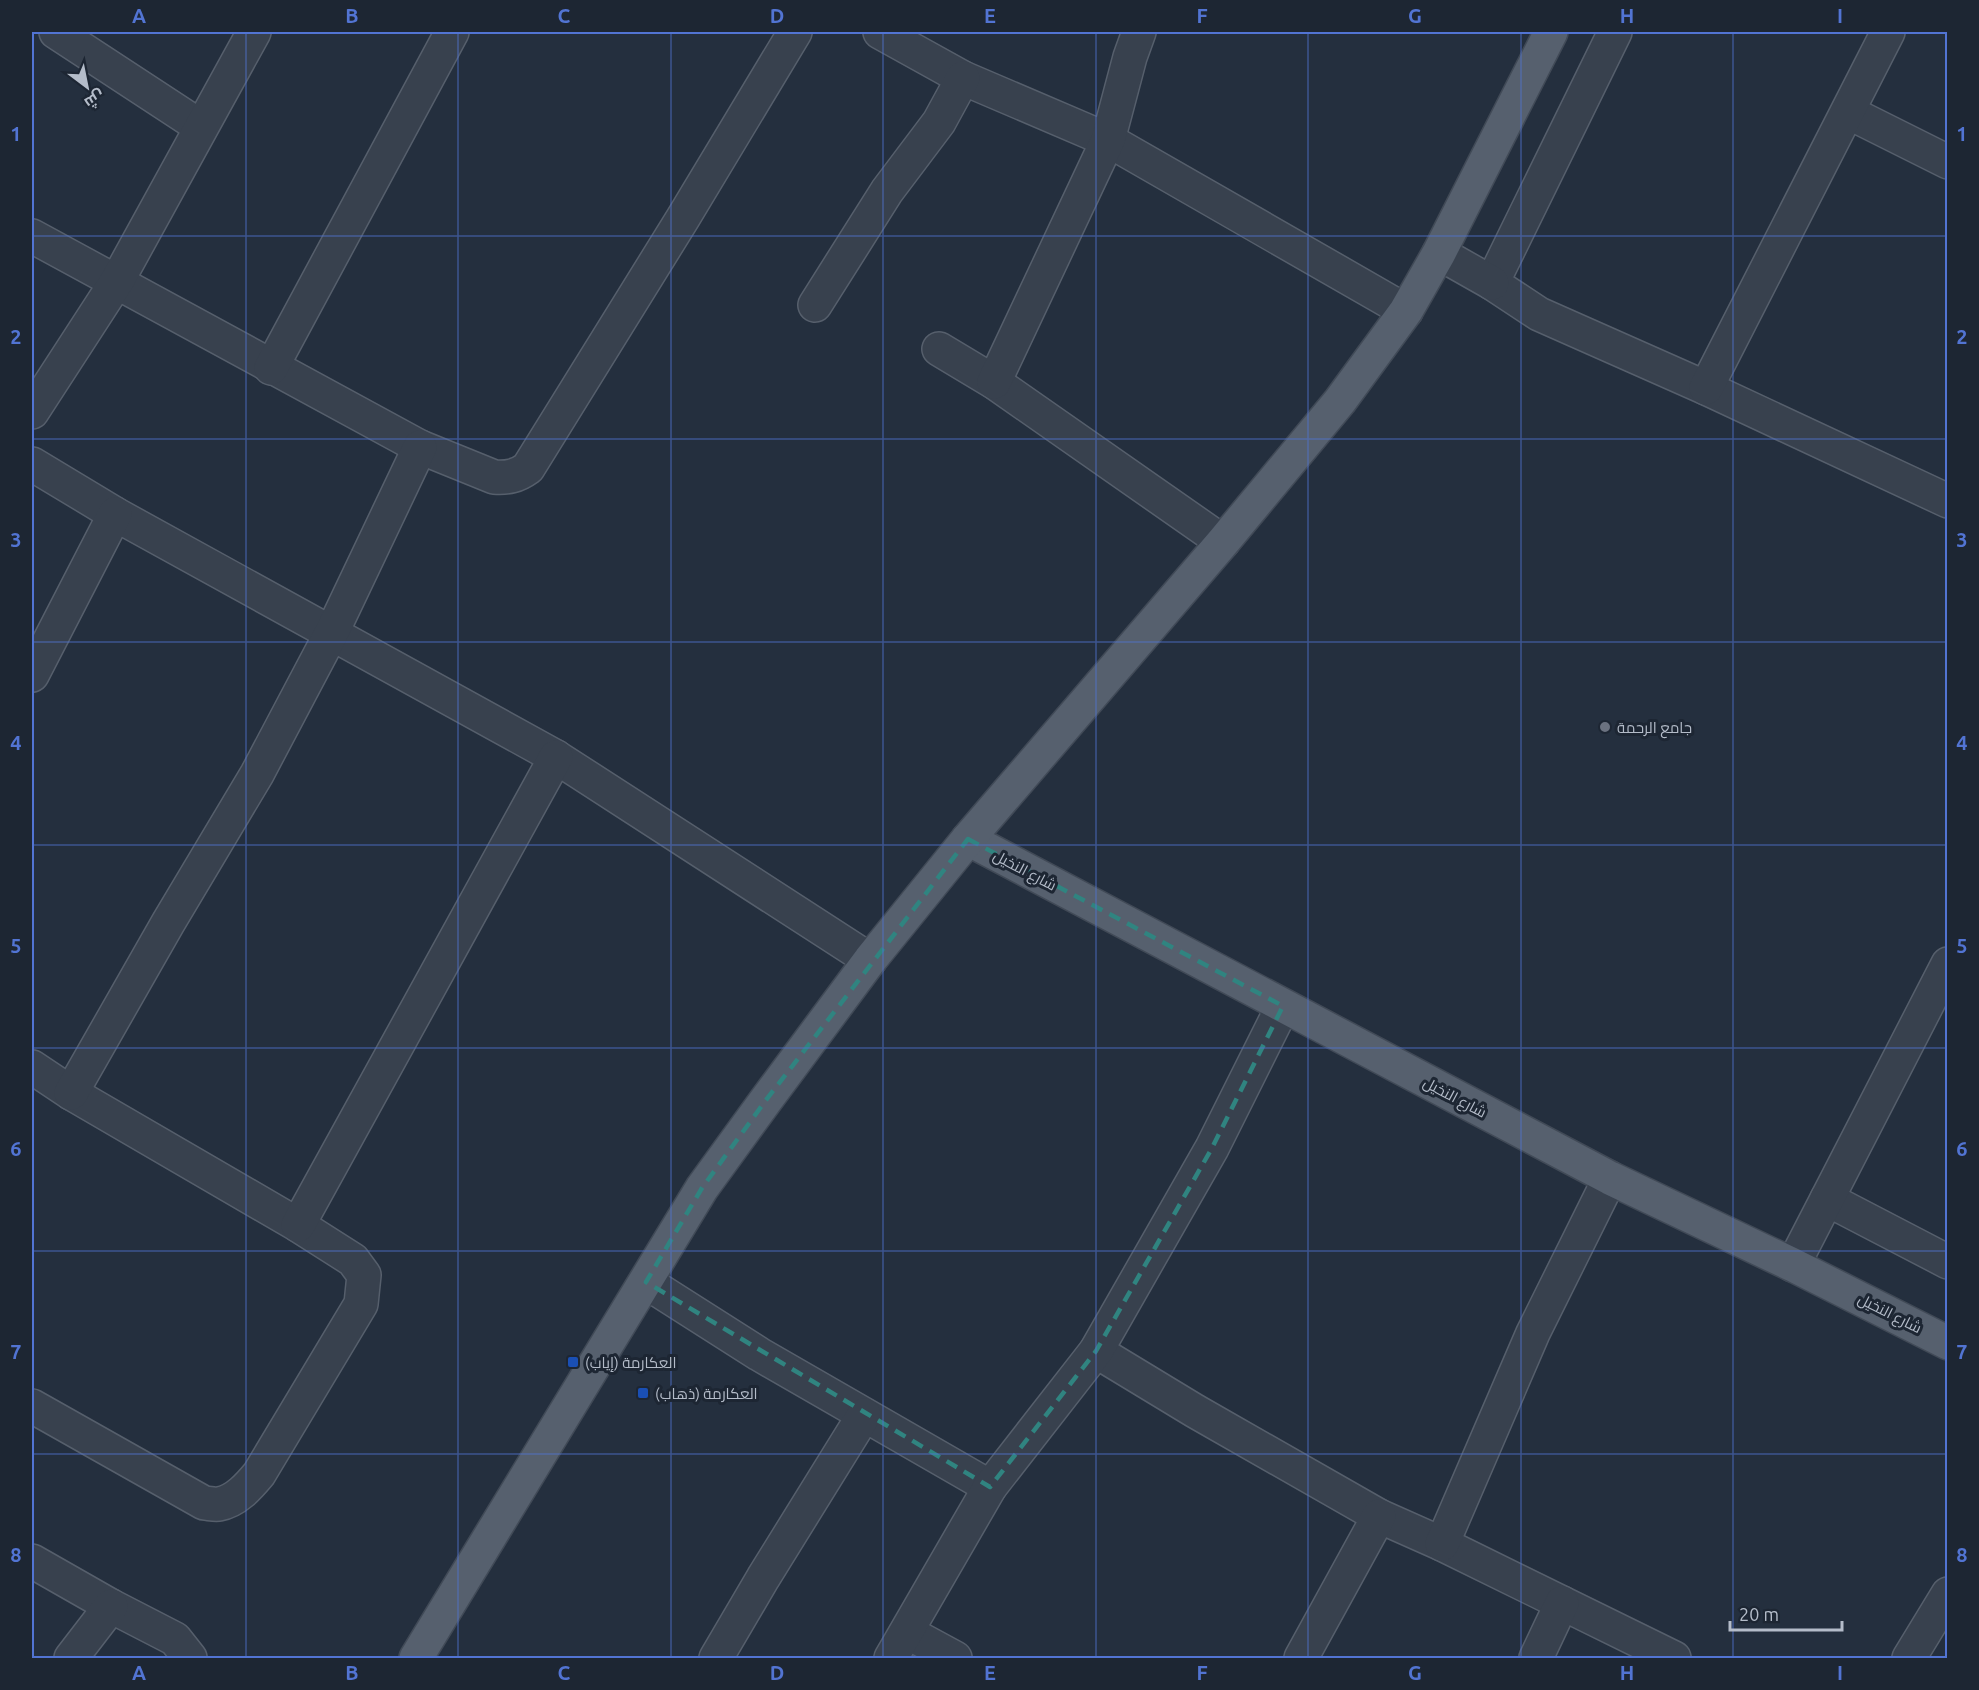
<svg xmlns="http://www.w3.org/2000/svg" width="1979" height="1690" viewBox="0 0 1979 1690" font-family="Ubuntu,Cairo,sans-serif">
<style>
.lines{fill:none;stroke-linecap:round;stroke-linejoin:round}
.minor-casing{stroke:#565f6c;stroke-width:36}
.major-casing{stroke:#414a57;stroke-width:36}
.minor{stroke:#38414e;stroke-width:33}
.major{stroke:#56606e;stroke-width:33}
.marked{fill:none;stroke:#308480;stroke-width:4.5;stroke-dasharray:12 8;stroke-linejoin:round}
.grid{fill:none;stroke:#5274d3;stroke-width:1.5;stroke-opacity:0.55}
.worship-dot{fill:#6b7280;stroke:#1d2633;stroke-width:2}
.transit-dot{fill:#1a4fb4;stroke:#1d2633;stroke-width:2}
.labels{text-anchor:middle;dominant-baseline:central;stroke-width:6;stroke-linejoin:round;paint-order:stroke}
.poi-label{font-size:15px;fill:#b4bcc9;stroke:#1d2633;text-anchor:start}
.street-label{font-size:15px;fill:#b4bcc9;stroke:#1d2633}
.neatline{fill:none;stroke:#5274d3;stroke-width:2}
.grid-label{font-size:20px;text-anchor:middle;font-weight:bold;fill:#5274d3}
</style>
<rect width="100%" height="100%" fill="#242f3e"/>
<g class="lines">
<g class="minor-casing">
<g id="minor">
<path d="M56 32 201 127"/>
<path d="M880 32 963 78 1108 140 1406 311"/>
<path d="M1615 32 1492 283 1539 314 1706 388 1948 501"/>
<path d="M1848 112 1948 162"/>
<path d="M32 236 420 447 494 477C508 478 517 476 528 468L683 218 795 32"/>
<path d="M1439 253 1492 283"/>
<path d="M815 305 887 191 939 122 963 78"/>
<path d="M939 349 994 382 1223 542"/>
<path d="M271 368 452 32"/>
<path d="M994 382 1108 140 1130 57 1139 32"/>
<path d="M1706 388 1888 32"/>
<path d="M32 412 117 281 254 32"/>
<path d="M32 464 115 514 556 757 870 960"/>
<path d="M32 675 115 514"/>
<path d="M32 1067 71 1093 298 1225 353 1260 364 1275 361 1304 259 1474C249 1486 236 1501 219 1504 215 1505 208 1503 204 1503L32 1406"/>
<path d="M71 1093 168 923 257 774 332 632 420 447"/>
<path d="M1827 1199 1948 1262"/>
<path d="M298 1225 556 757"/>
<path d="M1793 1265 1948 964"/>
<path d="M646 1282 759 1354 990 1487"/>
<path d="M1096 1351 1195 1411 1379 1516 1442 1544 1674 1658"/>
<path d="M1442 1544 1533 1333 1610 1178"/>
<path d="M32 1561 111 1606 175 1639 190 1658"/>
<path d="M907 1632 955 1658"/>
<path d="M71 1658 111 1606"/>
<path d="M716 1658 763 1578 864 1415"/>
<path d="M891 1658 990 1487 1096 1351 1212 1148 1283 1006"/>
<path d="M1301 1658 1379 1516"/>
<path d="M1536 1658 1562 1603"/>
<path d="M1909 1658 1948 1594"/>
</g>
</g>
<g class="major-casing">
<g id="major">
<path d="M968 839 1610 1178 1793 1265 1948 1343"/>
<path d="M416 1658 702 1188 766 1100 870 960 968 839 1223 542 1340 401 1406 311 1439 253 1551 32"/>
</g>
</g>
<use href="#minor" class="minor"/>
<use href="#major" class="major"/>
</g>
<path class="marked" d="M968 839 1283 1006 1212 1148 1096 1351 990 1487 646 1282 702 1188 766 1100Z"/>
<path class="grid" d="M246 32V1658M458 32V1658M671 32V1658M883 32V1658M1096 32V1658M1308 32V1658M1521 32V1658M1733 32V1658M32 236H1948M32 439H1948M32 642H1948M32 845H1948M32 1048H1948M32 1251H1948M32 1454H1948"/>
<circle class="worship-dot" cx="1605" cy="727" r="6"/>
<g class="transit-dot">
<rect x="567" y="1356" width="12" height="12" rx="3"/>
<rect x="637" y="1387" width="12" height="12" rx="3"/>
</g>
<g class="labels">
<g class="poi-label">
<text x="1617" y="727">جامع الرحمة</text>
<text x="585" y="1362">العكارمة (إياب)</text>
<text x="655" y="1393">العكارمة (ذهاب)</text>
</g>
<g class="street-label">
<text transform="translate(1025 870) rotate(28)">شارع النخيل</text>
<text transform="translate(1455 1097) rotate(28)">شارع النخيل</text>
<text transform="translate(1890 1313) rotate(27)">شارع النخيل</text>
</g>
</g>
<rect width="1979" height="1690" fill="none" stroke="#1d2633" stroke-width="66"/>
<g transform="translate(87 87) rotate(148)" stroke="#1d2633" stroke-width="4.5" paint-order="stroke">
<path d="M0-4.5L10 22L0 15L-10 22Z" fill="#b4bcc9"/>
<text y="-9" font-size="16" font-weight="bold" text-anchor="middle" fill="#b4bcc9">ش</text>
</g>
<path d="M1730 1621v9h112v-9" fill="none" stroke="#b4bcc9" stroke-width="3"/>
<text x="1739" y="1621" font-size="18" fill="#b4bcc9" stroke="#1d2633" stroke-width="4.5" paint-order="stroke">20 m</text>
<rect x="33" y="33" width="1913" height="1624" class="neatline"/>
<g class="grid-label">
<text x="139" y="23">A</text>
<text x="352" y="23">B</text>
<text x="564" y="23">C</text>
<text x="777" y="23">D</text>
<text x="990" y="23">E</text>
<text x="1202" y="23">F</text>
<text x="1415" y="23">G</text>
<text x="1627" y="23">H</text>
<text x="1840" y="23">I</text>
<text x="16" y="141">1</text>
<text x="1962" y="141">1</text>
<text x="16" y="344">2</text>
<text x="1962" y="344">2</text>
<text x="16" y="547">3</text>
<text x="1962" y="547">3</text>
<text x="16" y="750">4</text>
<text x="1962" y="750">4</text>
<text x="16" y="953">5</text>
<text x="1962" y="953">5</text>
<text x="16" y="1156">6</text>
<text x="1962" y="1156">6</text>
<text x="16" y="1359">7</text>
<text x="1962" y="1359">7</text>
<text x="16" y="1562">8</text>
<text x="1962" y="1562">8</text>
<text x="139" y="1680">A</text>
<text x="352" y="1680">B</text>
<text x="564" y="1680">C</text>
<text x="777" y="1680">D</text>
<text x="990" y="1680">E</text>
<text x="1202" y="1680">F</text>
<text x="1415" y="1680">G</text>
<text x="1627" y="1680">H</text>
<text x="1840" y="1680">I</text>
</g>
</svg>
